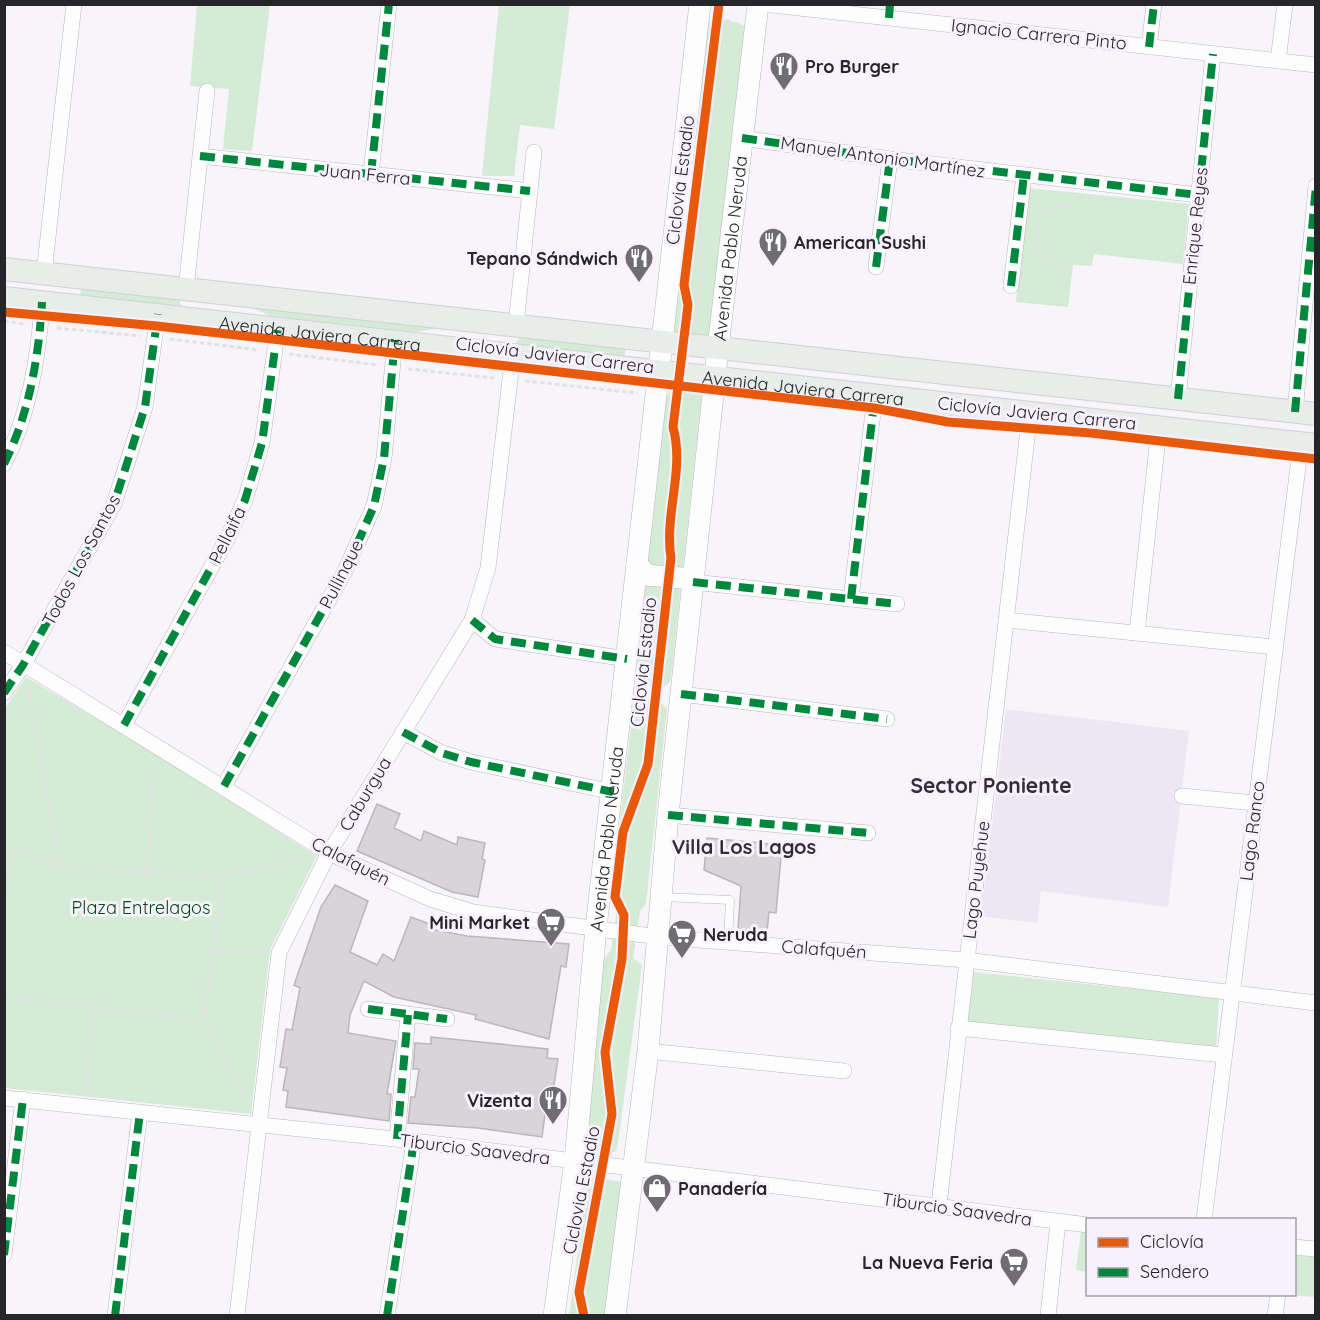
<svg xmlns="http://www.w3.org/2000/svg" width="1320" height="1320" viewBox="0 0 1320 1320" font-family="Quicksand,sans-serif">
<style>
.built{fill:#ece7f4}
.green{fill:#d4ebd6}
.building{fill:#d7d5da;stroke:#b9b7bb;stroke-width:1.5}
.lines{fill:none;stroke-linecap:round;stroke-linejoin:round}
.service-casing{stroke:#b8b6bb;stroke-width:9}
.minor-casing{stroke:#b8b6bb;stroke-width:16}
.secondary-casing{stroke:#b8b6bb;stroke-width:22}
.primary-casing{stroke:#d0cfd3;stroke-width:24}
.path{stroke:#e1e0e2;stroke-width:3;stroke-dasharray:4.5 3;stroke-linecap:butt}
.service{stroke:#fefdfe;stroke-width:8}
.minor{stroke:#fefdfe;stroke-width:15}
.secondary{stroke:#fefdfe;stroke-width:21}
.primary{stroke:#e9edea;stroke-width:22}
.quiet{stroke:#00873e;stroke-width:8;stroke-dasharray:15 8;stroke-linecap:butt}
.cycleway-casing{stroke:#f6f1fd;stroke-width:13}
.cycleway{stroke:#e8590c;stroke-width:9}
.labels{text-anchor:middle;dominant-baseline:central;stroke-width:6;stroke-linejoin:round;paint-order:stroke}
.street-label{font-size:18px;fill:#262529;stroke:#f6f1fd}
.poi-label{font-size:18px;font-weight:bold;fill:#262529;stroke:#f6f1fd;text-anchor:start}
.park-label{font-size:18px;fill:#004c0f;stroke:#f6f1fd}
.neighbourhood-label{font-size:20px;font-weight:bold;fill:#322e37;stroke:#f6f1fd}
.quarter-label{font-size:21px;font-weight:bold;fill:#322e37;stroke:#f6f1fd}
</style>
<rect width="100%" height="100%" fill="#f7f4fa"/>
<path class="built" d="M1006 709 1189 731 1168 907 1041 891 1037 923 981 916Z"/>
<g class="green">
<path d="M197 5H270L252 151 223 149 229 89 190 86Z"/>
<path d="M499 5H570L554 129 520 125 514 176H482Z"/>
<path d="M717 20 737 22 746 27 711 338 671 333 708 22Z"/>
<path d="M1029 188 1189 204 1183 264 1094 254 1092 266 1073 265 1068 307 1016 302Z"/>
<path d="M81 287 178 296 181 306 80 297Z"/>
<path d="M244 304 443 328 414 332 270 316Z"/>
<path d="M522 335 626 347 624 359 513 346Z"/>
<path d="M680 383 697 385 702 393 672 670 670 682 663 687H650L636 668 666 398 672 388Z"/>
<path d="M26 677 151 751 317 856 270 950 251 1114 5 1088V708Z"/>
<path d="M643 699H657L667 709 646 904 640 911 633 958 642 965 617 1150 606 1156 587 1148 601 963 611 950 617 908 611 899 633 708Z"/>
<path d="M973 972 1219 998 1216 1050 967 1024Z"/>
<path d="M588 1177 624 1182 607 1315 569 1316Z"/>
<path d="M1081 1231 1087 1232V1272L1076 1270Z"/>
<path d="M1295 1255 1315 1257V1297L1291 1295 1294 1294Z"/>
</g>
<g class="building">
<path d="M377 804 400 814 394 828 421 841 424 831 457 845 458 837 485 843 482 859 485 860 478 897 452 892 357 851Z"/>
<path d="M707 838 782 845 776 913 769 912 767 931 738 929 741 886 704 870Z"/>
<path d="M335 885 368 901 350 952 377 965 383 954 394 961 411 917 432 925 430 929 467 936 569 944 566 967 561 966 549 1039 475 1019 476 1015 394 997 364 981 350 1015 348 1033 396 1041 387 1094H391L389 1121 286 1107 288 1091 283 1090 287 1068 280 1067 286 1029 292 1030 300 988 294 985 321 907Z"/>
<path d="M431 1037 548 1049 547 1058 558 1059 553 1091H548L542 1137 478 1128 408 1123 411 1097H415L419 1069H413L415 1043 431 1044Z"/>
</g>
<g class="lines">
<g class="service-casing">
<path id="service" d="M663 897 730 900 728 942"/>
</g>
<g class="minor-casing">
<g id="minor">
<path d="M762 4 1316 65"/>
<path d="M1149 47 1154 4"/>
<path d="M1278 61 1285 4"/>
<path d="M742 138 890 159 1198 195"/>
<path d="M200 156 530 191"/>
<path d="M371 174 389 4"/>
<path d="M876 267 890 159"/>
<path d="M44 273 74 4"/>
<path d="M1011 286 1024 175"/>
<path d="M186 289 207 91"/>
<path d="M516 325 534 152"/>
<path d="M1178 399 1213 54"/>
<path d="M1295 412 1316 186"/>
<path d="M4 464C29 415 39 356 42 302"/>
<path d="M693 582 897 604"/>
<path d="M851 599 875 395"/>
<path d="M472 620 495 639 627 659"/>
<path d="M1006 620 1275 647"/>
<path d="M1137 633 1159 428"/>
<path d="M4 652 329 853 430 899 473 912 659 937 966 960 1316 1003"/>
<path d="M4 693 23 665 114 504 145 407 158 314"/>
<path d="M681 694 887 719"/>
<path d="M124 725 227 539 245 500 262 443 278 327"/>
<path d="M403 732 442 753 471 762 613 792"/>
<path d="M224 786 345 571 374 506 384 458 395 340"/>
<path d="M1182 796 1255 803"/>
<path d="M668 815 868 833"/>
<path d="M368 1009 447 1019"/>
<path d="M958 1028 1223 1055"/>
<path d="M648 1051 844 1071"/>
<path d="M4 1098 414 1141 1088 1225"/>
<path d="M397 1139 408 1015"/>
<path d="M939 1205 1030 412"/>
<path d="M1204 1220 1301 443"/>
<path d="M1294 1247 1316 1249"/>
<path d="M4 1255 23 1099"/>
<path d="M115 1316 140 1112"/>
<path d="M237 1316 279 953 329 853 472 620 488 568 513 354"/>
<path d="M387 1316 414 1141"/>
<path d="M1048 1316 1058 1222"/>
<path d="M1275 1316 1278 1294"/>
</g>
</g>
<g class="secondary-casing">
<g id="secondary">
<path d="M637 564 646 575 693 579"/>
<path id="s1" d="M554 1316 575 1161 596 928 700 4"/>
<path id="s2" d="M615 1316 648 1051 668 815 718 348 758 4"/>
</g>
</g>
<g class="primary-casing">
<g id="primary">
<path d="M4 269 1316 414"/>
<path id="s3" d="M4 298 1316 445"/>
</g>
</g>
<g class="path">
<path d="M1033 250 1040 235 1038 219 1045 210 1074 204 1080 197"/>
<path d="M1034 250C1049 256 1058 266 1072 272"/>
<path d="M4 321 24 324"/>
<path d="M695 326 701 271 698 224 707 144 725 76 729 21 717 20"/>
<path d="M57 328 140 336"/>
<path d="M170 339 259 350"/>
<path d="M289 354 378 365"/>
<path d="M408 369 494 378"/>
<path d="M525 381 638 393"/>
<path d="M674 396 694 398"/>
<path d="M28 689 60 867"/>
<path d="M147 872 154 763"/>
<path d="M225 874 211 952 205 1021 245 1098"/>
<path d="M4 896 16 848 60 867 200 877 249 871 307 858"/>
<path d="M211 952H263"/>
<path d="M4 998 95 1007"/>
<path d="M86 1092 95 1007 205 1021"/>
</g>
<use href="#service" class="service"/>
<use href="#minor" class="minor"/>
<use href="#secondary" class="secondary"/>
<use href="#primary" class="primary"/>
<g class="quiet">
<path d="M889 18 890 4"/>
<path d="M1149 47 1154 4"/>
<path d="M742 138 890 159 1198 195"/>
<path d="M200 156 530 191"/>
<path d="M371 174 389 4"/>
<path d="M876 267 890 159"/>
<path d="M1011 286 1024 175"/>
<path d="M1178 399 1213 54"/>
<path d="M1295 412 1316 186"/>
<path d="M4 464C29 415 39 356 42 302"/>
<path d="M693 582 897 604"/>
<path d="M851 599 875 395"/>
<path d="M472 620 495 639 627 659"/>
<path d="M4 693 23 665 114 504 145 407 158 314"/>
<path d="M681 694 887 719"/>
<path d="M124 725 227 539 245 500 262 443 278 327"/>
<path d="M403 732 442 753 471 762 613 792"/>
<path d="M224 786 345 571 374 506 384 458 395 340"/>
<path d="M668 815 868 833"/>
<path d="M368 1009 447 1019"/>
<path d="M397 1139 408 1015"/>
<path d="M4 1255 23 1099"/>
<path d="M115 1316 140 1112"/>
<path d="M387 1316 414 1141"/>
</g>
<g class="cycleway-casing">
<g id="cycleway">
<path d="M4 312 157 326 874 408 948 422 1091 433 1316 459"/>
<path d="M584 1316 579 1292 612 1114 605 1052 622 959 624 915 615 897 623 832 648 764 671 558C664 514 685 470 673 427L688 305 684 285 719 4"/>
</g>
</g>
<use href="#cycleway" class="cycleway"/>
</g>
<defs>
<g id="restaurant-pin" transform="scale(1.5)"><path d="M0 17L-7.5 6A9.5 9.5 0 1 1 7.5 6Z" fill="#6f6d72" stroke="#f6f1fd"/><path d="M-5-6h1v4h1v-4h1v4h1v-4h1v5L-1.5 .5V6h-2V.5L-5-1ZM5-6V6H3V1.5H1.5Q1.5-4 5-6Z" fill="#fff"/></g>
<g id="supermarket-pin" transform="scale(1.5)"><path d="M0 17L-7.5 6A9.5 9.5 0 1 1 7.5 6Z" fill="#6f6d72" stroke="#f6f1fd"/><path d="M-6-5.5h2.5l.6 2H6L4.5 2H-2.5L-4.4-4H-6ZM-1.5 3.2a1.3 1.3 0 1 0 .1 0ZM3 3.2a1.3 1.3 0 1 0 .1 0Z" fill="#fff"/></g>
<g id="shop-pin" transform="scale(1.5)"><path d="M0 17L-7.5 6A9.5 9.5 0 1 1 7.5 6Z" fill="#6f6d72" stroke="#f6f1fd"/><path d="M-5-2.5h2.3a2.7 3.5 0 0 1 5.4 0H5L5.5 6h-11ZM-1.5-2.5h3a1.5 2.3 0 0 0-3 0Z" fill="#fff"/></g>
</defs>
<g fill-rule="evenodd">
<use href="#restaurant-pin" x="784" y="66"/>
<use href="#restaurant-pin" x="773" y="242"/>
<use href="#restaurant-pin" x="639" y="258"/>
<use href="#supermarket-pin" x="551" y="922"/>
<use href="#supermarket-pin" x="682" y="934"/>
<use href="#restaurant-pin" x="553" y="1100"/>
<use href="#shop-pin" x="657" y="1188"/>
<use href="#supermarket-pin" x="1014" y="1262"/>
</g>
<g class="labels">
<g class="street-label">
<text transform="translate(1039 34) rotate(6)">Ignacio Carrera Pinto</text>
<text transform="translate(883 157) rotate(8)">Manuel Antonio Martínez</text>
<text transform="translate(365 174) rotate(6)">Juan Ferra</text>
<text transform="translate(680 180) rotate(-83)">Ciclovia Estadio</text>
<text transform="translate(1195 226) rotate(-84)">Enrique Reyes</text>
<text stroke="none"><textPath href="#s2" startOffset="1074">Avenida Pablo Neruda</textPath></text>
<text stroke="none"><textPath href="#s3" startOffset="318">Avenida Javiera Carrera</textPath></text>
<text transform="translate(555 355) rotate(7)">Ciclovía Javiera Carrera</text>
<text stroke="none"><textPath href="#s3" startOffset="804">Avenida Javiera Carrera</textPath></text>
<text transform="translate(1037 413) rotate(6)">Ciclovía Javiera Carrera</text>
<text transform="translate(227 535) rotate(-64)">Pellaifa</text>
<text transform="translate(81 560) rotate(-62)">Todos Los Santos</text>
<text transform="translate(341 574) rotate(-63)">Pullinque</text>
<text transform="translate(643 662) rotate(-84)">Ciclovia Estadio</text>
<text transform="translate(365 794) rotate(-59)">Caburgua</text>
<text transform="translate(1252 831) rotate(-83)">Lago Ranco</text>
<text stroke="none"><textPath href="#s1" startOffset="480">Avenida Pablo Neruda</textPath></text>
<text transform="translate(351 861) rotate(27)">Calafquén</text>
<text transform="translate(976 880) rotate(-83)">Lago Puyehue</text>
<text transform="translate(824 949) rotate(4)">Calafquén</text>
<text transform="translate(475 1149) rotate(7)">Tiburcio Saavedra</text>
<text transform="translate(581 1190) rotate(-79)">Ciclovia Estadio</text>
<text transform="translate(957 1209) rotate(8)">Tiburcio Saavedra</text>
</g>
<g class="poi-label">
<text x="805" y="66">Pro Burger</text>
<text x="794" y="242">American Sushi</text>
<text x="618" y="258" text-anchor="end">Tepano Sándwich</text>
<text x="530" y="922" text-anchor="end">Mini Market</text>
<text x="703" y="934">Neruda</text>
<text x="532" y="1100" text-anchor="end">Vizenta</text>
<text x="678" y="1188">Panadería</text>
<text x="993" y="1262" text-anchor="end">La Nueva Feria</text>
</g>
<g class="park-label">
<text x="141" y="907">Plaza Entrelagos</text>
</g>
<g class="neighbourhood-label">
<text x="744" y="846">Villa Los Lagos</text>
</g>
<g class="quarter-label">
<text x="991" y="785">Sector Poniente</text>
</g>
</g>
<rect width="1320" height="1320" fill="none" stroke="#262529" stroke-width="12"/>
<rect x="1086" y="1218" width="210" height="78" fill="#f6f1fd" stroke="#a39fa8" stroke-width="1.5"/>
<rect x="1098" y="1238" width="30" height="9" fill="#e8590c" stroke="#a39fa8" stroke-width="1.5"/>
<text x="1140" y="1248" font-size="18" fill="#262529">Ciclovía</text>
<rect x="1098" y="1268" width="30" height="9" fill="#00873e" stroke="#a39fa8" stroke-width="1.5"/>
<text x="1140" y="1278" font-size="18" fill="#262529">Sendero</text>
</svg>
